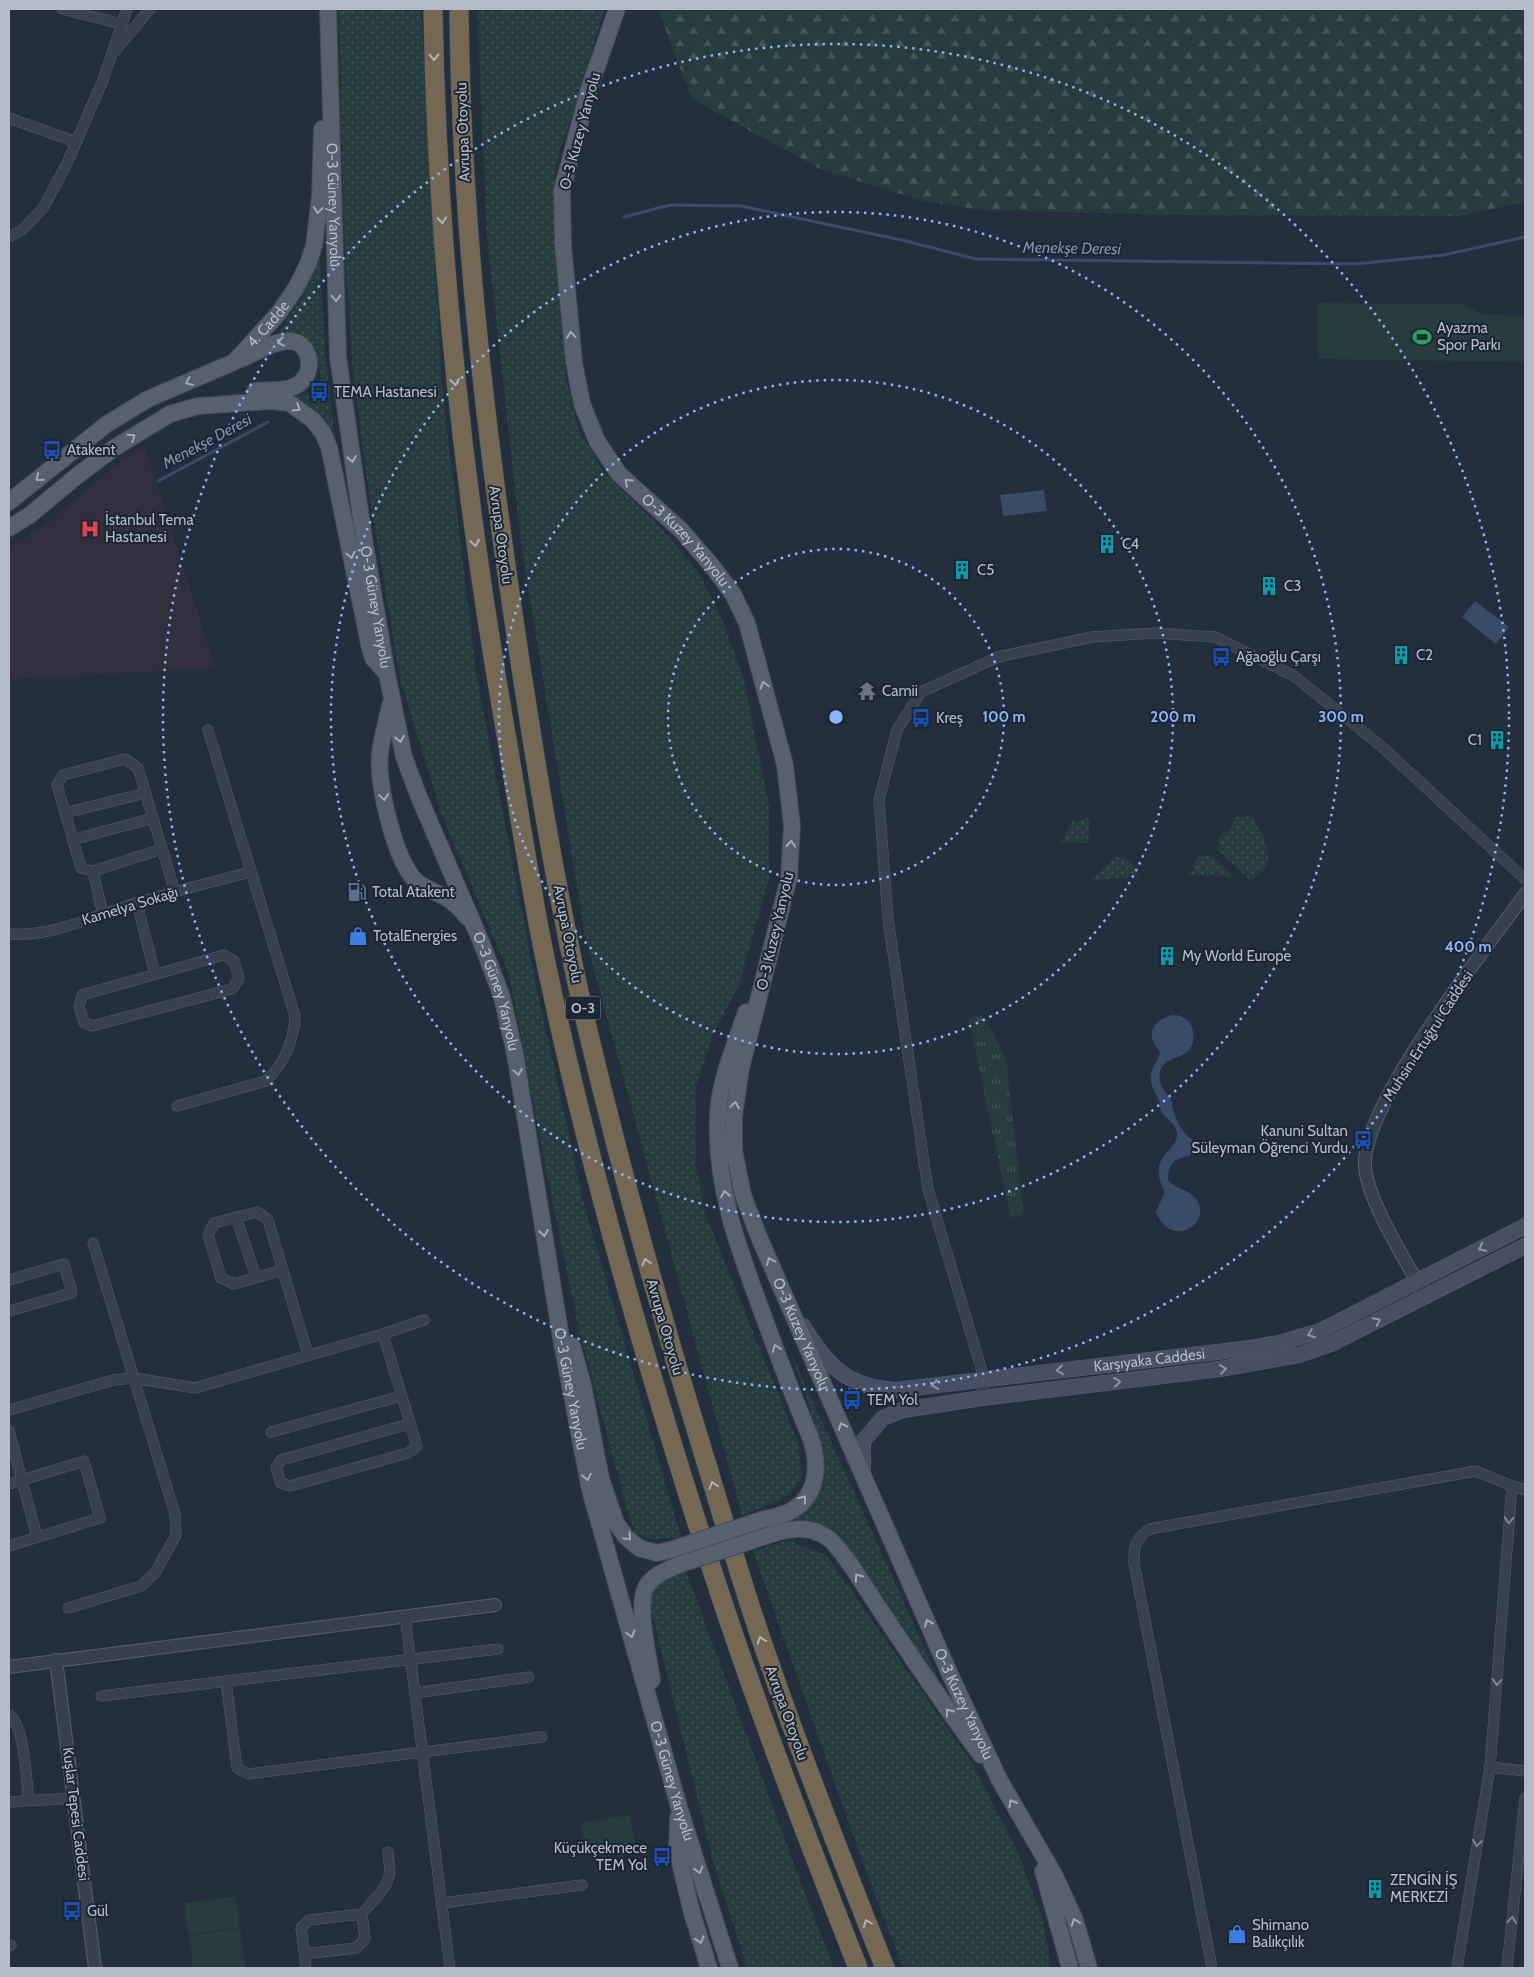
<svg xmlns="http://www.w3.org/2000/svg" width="1534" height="1977" viewBox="0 0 1534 1977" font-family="Cabin,sans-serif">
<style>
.medical{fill:#32303f}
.grass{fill:url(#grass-dots)}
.forest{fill:url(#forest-firs)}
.park{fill:url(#park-tufts)}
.garden{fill:#263c3f}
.water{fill:#394c67}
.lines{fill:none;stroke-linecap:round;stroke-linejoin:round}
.stream{stroke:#394c67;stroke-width:3}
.minor-casing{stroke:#565f6c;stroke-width:11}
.tertiary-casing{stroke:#565f6c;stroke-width:14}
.secondary-casing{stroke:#565f6c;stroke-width:16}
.primary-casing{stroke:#414a57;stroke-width:18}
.motorway-casing{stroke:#434c59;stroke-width:20}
.minor{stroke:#38414e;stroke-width:10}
.tertiary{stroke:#38414e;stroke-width:12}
.secondary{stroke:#465061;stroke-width:15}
.primary{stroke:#56606e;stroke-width:16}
.motorway{stroke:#746855;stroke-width:19}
.primary-bridge-casing{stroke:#414a57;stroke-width:18;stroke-linecap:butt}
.primary-bridge{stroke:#56606e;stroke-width:16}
.oneway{stroke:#aeb4bd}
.oneway2{stroke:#a1aab7}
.oneway3{stroke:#8e96a5}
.oneway4{stroke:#7c8592}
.ring{fill:none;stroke:#8ab4f8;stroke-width:2.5;stroke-dasharray:2.5 5}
.labels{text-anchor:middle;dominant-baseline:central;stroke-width:4;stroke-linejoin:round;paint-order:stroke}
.shield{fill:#1d2633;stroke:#878f9c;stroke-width:1}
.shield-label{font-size:14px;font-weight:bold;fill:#b4bcc9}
.street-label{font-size:15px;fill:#b4bcc9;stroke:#1d2633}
.poi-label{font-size:15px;fill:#b4bcc9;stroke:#1d2633;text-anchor:start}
.water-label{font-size:16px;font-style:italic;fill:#7c92b1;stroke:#1d2633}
.centre{fill:#8ab4f8;stroke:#1d2633;stroke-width:2.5}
.ring-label{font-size:15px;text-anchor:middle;font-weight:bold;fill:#8ab4f8;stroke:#1d2633;stroke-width:4;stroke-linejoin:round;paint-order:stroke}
</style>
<defs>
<pattern id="grass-dots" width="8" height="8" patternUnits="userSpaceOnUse" patternTransform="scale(1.25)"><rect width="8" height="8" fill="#263c3f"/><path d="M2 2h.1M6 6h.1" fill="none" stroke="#435659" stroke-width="1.8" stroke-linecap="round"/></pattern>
<pattern id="forest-firs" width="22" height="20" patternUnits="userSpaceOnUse" patternTransform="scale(1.25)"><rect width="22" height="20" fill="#263c3f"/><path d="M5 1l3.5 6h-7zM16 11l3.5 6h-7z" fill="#435659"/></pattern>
<pattern id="park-tufts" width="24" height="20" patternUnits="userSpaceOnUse" patternTransform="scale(1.25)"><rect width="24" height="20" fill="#263c3f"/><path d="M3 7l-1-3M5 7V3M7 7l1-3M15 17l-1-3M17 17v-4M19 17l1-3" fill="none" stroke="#435659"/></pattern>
</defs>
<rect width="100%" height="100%" fill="#242f3e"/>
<path class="medical" d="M145 447 215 668 9 679V547L38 531 121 461Z"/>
<g class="grass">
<path d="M339 9H421L442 385 476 673 537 990 584 1204 681 1537 653 1539 635 1534 623 1495 579 1330 545 1164 509 974 442 815 400 679 366 473 352 361 344 234Z"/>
<path d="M477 9H604L583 81 556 163 553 216 566 378 579 431 605 474 659 526 698 571 720 615 743 676 769 805V879L739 985 713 1034 696 1086V1164L705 1213 798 1443 802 1478 784 1498 742 1515 585 936 521 543 487 237Z"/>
<path d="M319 247 325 352 334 432 319 414 290 397 312 393 321 381 317 354 311 344 295 333 278 334 309 286Z"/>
<path d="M1252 816C1265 838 1282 867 1249 879L1218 850 1220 843 1218 839 1221 834C1232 832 1231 825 1236 817Z"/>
<path d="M1087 818 1090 820 1088 843 1061 842 1074 819 1078 821Z"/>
<path d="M1199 856H1211L1234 877 1187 875 1194 870 1193 864Z"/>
<path d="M1116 857C1138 860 1127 865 1140 876L1092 880Z"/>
<path d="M787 1344 950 1705 819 1525 794 1519C802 1508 815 1497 822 1486 834 1464 796 1369 787 1344Z"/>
<path d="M788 1540 826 1555 970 1760 1018 1852 1043 1921 1051 1968H903L862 1860 753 1551Z"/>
<path d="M686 1571 802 1886 834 1968H747L711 1854 649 1601 662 1578Z"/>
</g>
<path class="forest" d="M658 9H1525V202L1460 216 1182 215 982 210 924 201 820 169 692 99Z"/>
<path class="park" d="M980 1015 983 1017 1000 1045 1007 1066 1023 1209 1022 1214 1017 1217H1012L1010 1215 969 1021 973 1017Z"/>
<g class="garden">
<path d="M1318 303 1463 304 1482 314 1525 316V362L1318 359Z"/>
<path d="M630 1815 636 1847 585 1855 580 1823Z"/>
<path d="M235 1896 240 1927 188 1935 184 1903Z"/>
<path d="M240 1928 246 1968H193L189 1936Z"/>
</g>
<g class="water">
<path d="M1044 490 1047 511 1003 516 1000 495Z"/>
<path d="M1475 601 1509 627 1496 644 1462 617Z"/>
<path d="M1171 1015C1174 1015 1179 1015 1182 1017 1195 1022 1197 1042 1188 1051 1183 1056 1177 1057 1170 1060 1153 1069 1159 1088 1171 1099 1174 1118 1179 1129 1193 1141V1150L1189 1156C1174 1158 1168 1165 1168 1180 1176 1190 1189 1189 1196 1199 1214 1224 1170 1250 1156 1212L1165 1192C1145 1154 1179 1154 1177 1132 1175 1122 1165 1119 1161 1111 1160 1108 1160 1105 1160 1103 1156 1093 1149 1085 1151 1073 1152 1066 1159 1060 1160 1052 1146 1035 1150 1023 1171 1015Z"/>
</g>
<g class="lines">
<g class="stream">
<path d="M624 217 670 205 741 206 906 241 976 259 1355 264 1444 255 1525 237"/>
<path d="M158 481 268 422"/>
</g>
<g class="minor-casing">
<g id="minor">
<path d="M62 9 122 24"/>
<path d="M115 51 150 9"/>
<path d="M9 118 76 142"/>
<path d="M9 237 22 230 44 207 68 161 103 80 127 9"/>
<path d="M65 813 146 793"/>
<path d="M72 840 153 818"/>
<path d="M93 871 162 849"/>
<path d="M137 903 155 974"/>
<path d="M103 915 93 871 81 868 57 785 63 775 125 759 138 768 175 892"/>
<path d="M9 934C55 937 95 915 139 902 175 891 213 882 250 872"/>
<path d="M224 955 234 961 239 979 232 989 92 1026 84 1022 79 1007 82 995Z"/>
<path d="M177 1106 266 1081C284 1064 294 1040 295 1016L208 730"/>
<path d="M236 1217 256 1277"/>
<path d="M283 1270 234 1284 221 1278 208 1235 214 1223 257 1212 268 1220 308 1355"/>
<path d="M9 1280 64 1264 72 1293 9 1311"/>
<path d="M383 1334 417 1446 408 1453 290 1486 281 1483 276 1468 281 1460 409 1424"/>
<path d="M982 1398 984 1378 928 1189 888 919 879 800 897 730 921 692 998 657 1092 637 1155 633 1215 637 1294 676 1381 746 1525 879"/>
<path d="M9 1410 113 1380 134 1378 195 1388 383 1334 424 1320"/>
<path d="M9 1431 37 1537"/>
<path d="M271 1432 401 1396"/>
<path d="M9 1484 84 1461 100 1518 9 1546"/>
<path d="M68 1608 141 1586 155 1573 176 1535 175 1514 93 1243"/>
<path d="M405 1616 450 1968"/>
<path d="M226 1681 237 1768 248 1774 542 1737"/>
<path d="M415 1693 529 1677"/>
<path d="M101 1696 498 1649"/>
<path d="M9 1715C25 1725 26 1781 29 1800"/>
<path d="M1490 1767 1525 1771"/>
<path d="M9 1802 74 1798"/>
<path d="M442 1903 582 1885"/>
<path d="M362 1914C371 1902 386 1891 389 1876 391 1869 388 1860 388 1852"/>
<path d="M9 1946 11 1945"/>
<path d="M304 1954 356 1948 365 1939 362 1914 309 1920 301 1928 306 1968"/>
<path d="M1212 1968 1134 1563C1134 1545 1135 1540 1149 1529L1476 1471 1512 1486"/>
<path d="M1457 1968 1490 1767 1512 1486 1525 1490"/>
<path d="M1507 1968 1525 1798"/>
</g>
</g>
<g class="tertiary-casing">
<g id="tertiary">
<path d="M1425 1296C1408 1264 1367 1201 1365 1166 1361 1106 1487 947 1525 894"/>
<path d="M56 1660 95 1968"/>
<path d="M9 1667 495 1605"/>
</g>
</g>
<g class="secondary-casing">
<g id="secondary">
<path id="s1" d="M803 1326C828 1366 846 1387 896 1390L1251 1348 1279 1343 1320 1331 1525 1226"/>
<path d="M863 1473V1441L883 1418 903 1410 982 1398 1220 1369 1299 1355 1331 1344 1525 1246"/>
</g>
</g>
<g class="primary-casing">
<g id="primary">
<path id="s2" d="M328 9 338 357 364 539 387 674 404 757 419 797 482 944 502 997 515 1054 561 1338 590 1490 679 1807 730 1968"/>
<path id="s3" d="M617 9 589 89 562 190 563 245 574 362 582 404 597 441 619 474 682 531 712 566 733 594 747 623 785 765 792 826 789 878 741 1068 734 1116V1150L743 1195 759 1237 948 1670 999 1779 1055 1876 1075 1920 1089 1968"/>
<path d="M238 360C255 354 270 342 288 341 310 340 316 371 300 383 288 393 270 389 255 391"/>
<path id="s4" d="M9 502 107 424 148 399 234 362 278 314 296 288 308 264 314 246 320 196 322 129"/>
<path d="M9 528 30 515 78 475 114 448 170 414 198 406 271 401 289 403 313 420 323 433 329 447 369 644 373 658 387 674"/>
<path d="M390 705C387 720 382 737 380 753 377 783 394 858 415 880 424 889 438 892 448 899 455 904 462 910 467 917"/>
<path d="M746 1012C735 1045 720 1079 718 1114 714 1188 741 1255 766 1323 780 1361 794 1399 810 1436 820 1465 819 1498 787 1513 779 1516 769 1518 761 1520"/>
<path d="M572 1346 583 1385 601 1479 616 1523 626 1537 639 1548 657 1553 673 1549"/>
<path d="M766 1536C787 1529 808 1524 828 1538 842 1548 866 1589 877 1605 911 1656 944 1706 981 1755"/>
<path d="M652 1680C649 1658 636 1606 646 1587 653 1575 667 1570 678 1565"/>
<path d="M678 1817 677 1850 692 1913 709 1968"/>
<path d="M1043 1871 1070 1968"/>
</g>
</g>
<g class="motorway-casing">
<g id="motorway">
<path d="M433 9C437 253 464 494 506 734 519 810 530 887 546 963 590 1174 651 1383 718 1588 760 1716 809 1843 858 1968"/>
<path d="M459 9C461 212 483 413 513 614 533 750 555 888 586 1023 621 1171 661 1317 706 1462 726 1527 744 1592 767 1656 803 1761 844 1865 885 1968"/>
</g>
</g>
<use href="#minor" class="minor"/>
<use href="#tertiary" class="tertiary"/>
<use href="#secondary" class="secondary"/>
<use href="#primary" class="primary"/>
<use href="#motorway" class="motorway"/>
<g class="primary-bridge-casing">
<g id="primary-bridge">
<path d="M673 1549 761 1520"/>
<path d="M678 1565 766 1536"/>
</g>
</g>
<use href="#primary-bridge" class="primary-bridge"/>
</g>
<defs><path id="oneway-chevron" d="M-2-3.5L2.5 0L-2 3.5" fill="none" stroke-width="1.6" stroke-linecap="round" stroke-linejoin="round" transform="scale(1.25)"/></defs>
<g class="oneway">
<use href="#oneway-chevron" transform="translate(434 57) rotate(89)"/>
<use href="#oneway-chevron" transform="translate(442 220) rotate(86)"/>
<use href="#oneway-chevron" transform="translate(455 382) rotate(83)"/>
<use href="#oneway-chevron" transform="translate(475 543) rotate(82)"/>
<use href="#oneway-chevron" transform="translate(646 1262) rotate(-105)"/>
<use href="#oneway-chevron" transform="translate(713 1485) rotate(-107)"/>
<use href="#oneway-chevron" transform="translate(761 1640) rotate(-108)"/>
<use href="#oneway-chevron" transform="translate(867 1923) rotate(-112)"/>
</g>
<g class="oneway2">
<use href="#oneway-chevron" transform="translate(318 210) rotate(96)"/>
<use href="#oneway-chevron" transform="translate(336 298) rotate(89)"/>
<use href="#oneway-chevron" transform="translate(571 335) rotate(-95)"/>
<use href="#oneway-chevron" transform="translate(281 342) rotate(169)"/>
<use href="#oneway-chevron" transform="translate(189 382) rotate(155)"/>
<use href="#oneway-chevron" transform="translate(297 408) rotate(32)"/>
<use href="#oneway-chevron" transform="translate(132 437) rotate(-33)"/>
<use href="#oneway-chevron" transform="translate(352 459) rotate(81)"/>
<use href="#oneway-chevron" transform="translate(39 478) rotate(140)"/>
<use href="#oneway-chevron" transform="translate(628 482) rotate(-137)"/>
<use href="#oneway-chevron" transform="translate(351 555) rotate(78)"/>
<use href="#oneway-chevron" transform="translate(764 685) rotate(-105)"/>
<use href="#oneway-chevron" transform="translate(400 739) rotate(79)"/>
<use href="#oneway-chevron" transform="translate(384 797) rotate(82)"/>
<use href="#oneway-chevron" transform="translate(791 844) rotate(-87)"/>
<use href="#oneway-chevron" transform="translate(518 1072) rotate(80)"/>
<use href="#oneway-chevron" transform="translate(735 1105) rotate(-81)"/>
<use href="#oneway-chevron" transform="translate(725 1194) rotate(-101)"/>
<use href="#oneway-chevron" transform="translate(544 1233) rotate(81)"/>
<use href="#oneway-chevron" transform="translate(770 1261) rotate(-114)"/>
<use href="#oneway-chevron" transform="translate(776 1348) rotate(-110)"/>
<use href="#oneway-chevron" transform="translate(842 1426) rotate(-114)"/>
<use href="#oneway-chevron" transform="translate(587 1477) rotate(79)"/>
<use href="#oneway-chevron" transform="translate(803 1499) rotate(-52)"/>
<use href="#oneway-chevron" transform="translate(628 1537) rotate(46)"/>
<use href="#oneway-chevron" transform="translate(858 1577) rotate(-125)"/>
<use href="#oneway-chevron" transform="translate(928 1623) rotate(-114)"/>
<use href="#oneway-chevron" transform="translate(631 1634) rotate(74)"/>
<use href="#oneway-chevron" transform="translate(949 1712) rotate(-125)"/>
<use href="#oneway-chevron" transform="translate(1012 1803) rotate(-120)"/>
<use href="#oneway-chevron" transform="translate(699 1870) rotate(73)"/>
<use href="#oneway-chevron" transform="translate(1075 1922) rotate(-110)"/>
<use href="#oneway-chevron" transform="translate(700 1940) rotate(73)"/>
</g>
<g class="oneway3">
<use href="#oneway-chevron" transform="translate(1482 1248) rotate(153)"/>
<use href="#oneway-chevron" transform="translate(1377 1321) rotate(-27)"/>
<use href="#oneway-chevron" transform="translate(1311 1334) rotate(160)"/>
<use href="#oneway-chevron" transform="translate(1223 1369) rotate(-8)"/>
<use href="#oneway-chevron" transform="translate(1060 1370) rotate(174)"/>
<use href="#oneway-chevron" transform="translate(1117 1382) rotate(-7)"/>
<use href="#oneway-chevron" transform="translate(935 1385) rotate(172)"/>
</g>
<g class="oneway4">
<use href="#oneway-chevron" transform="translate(1509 1520) rotate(94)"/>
<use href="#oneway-chevron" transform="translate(1497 1682) rotate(94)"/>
<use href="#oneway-chevron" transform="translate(1477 1843) rotate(99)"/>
<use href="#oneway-chevron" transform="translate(1512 1920) rotate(-84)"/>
</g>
<g class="ring">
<circle cx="836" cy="717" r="168"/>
<circle cx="836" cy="717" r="337"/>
<circle cx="836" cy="717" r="505"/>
<circle cx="836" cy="717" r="673"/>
</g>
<defs>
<g id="stadium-bare" transform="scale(1.5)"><path d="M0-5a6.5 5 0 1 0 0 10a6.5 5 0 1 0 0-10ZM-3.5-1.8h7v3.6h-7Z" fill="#2e9e5b" stroke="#1d2633" stroke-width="2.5" paint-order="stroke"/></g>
<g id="bus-bare" transform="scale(1.5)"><path d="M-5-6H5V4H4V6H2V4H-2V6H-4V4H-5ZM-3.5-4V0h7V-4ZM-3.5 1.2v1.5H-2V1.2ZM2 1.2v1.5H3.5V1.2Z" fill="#1a4fb4" stroke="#1d2633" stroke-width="2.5" paint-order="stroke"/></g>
<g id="hospital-bare" transform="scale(1.5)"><path d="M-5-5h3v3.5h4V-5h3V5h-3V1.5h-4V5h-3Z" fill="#e0444e" stroke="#1d2633" stroke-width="2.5" paint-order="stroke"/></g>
<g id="building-bare" transform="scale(1.5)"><path d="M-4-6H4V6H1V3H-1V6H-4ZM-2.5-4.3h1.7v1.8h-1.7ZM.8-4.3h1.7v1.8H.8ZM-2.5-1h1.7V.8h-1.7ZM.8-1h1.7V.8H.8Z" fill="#0f9aa8" stroke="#1d2633" stroke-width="2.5" paint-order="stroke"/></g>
<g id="temple-bare" transform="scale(1.5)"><path d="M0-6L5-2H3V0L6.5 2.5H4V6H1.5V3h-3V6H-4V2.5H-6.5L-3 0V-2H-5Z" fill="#6b7280" stroke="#1d2633" stroke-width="2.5" paint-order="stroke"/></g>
<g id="fuel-bare" transform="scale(1.5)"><path d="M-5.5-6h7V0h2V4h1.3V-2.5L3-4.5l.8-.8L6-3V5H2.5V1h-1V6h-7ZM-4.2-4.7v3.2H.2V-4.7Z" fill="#5c6f8a" stroke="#1d2633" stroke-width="2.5" paint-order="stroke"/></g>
<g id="shop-bare" transform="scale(1.5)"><path d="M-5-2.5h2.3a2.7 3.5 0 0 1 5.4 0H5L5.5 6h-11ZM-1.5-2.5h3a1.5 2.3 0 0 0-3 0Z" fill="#3f7fe0" stroke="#1d2633" stroke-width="2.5" paint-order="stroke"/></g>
</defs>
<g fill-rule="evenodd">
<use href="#stadium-bare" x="1422" y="337"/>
<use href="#bus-bare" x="319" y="392"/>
<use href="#bus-bare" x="52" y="450"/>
<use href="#hospital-bare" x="90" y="529"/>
<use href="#building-bare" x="1107" y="544"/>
<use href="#building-bare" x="962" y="570"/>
<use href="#building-bare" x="1269" y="586"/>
<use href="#building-bare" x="1401" y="655"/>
<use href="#bus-bare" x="1221" y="657"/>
<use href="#temple-bare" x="867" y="691"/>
<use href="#bus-bare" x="921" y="718"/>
<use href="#building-bare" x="1497" y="740"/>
<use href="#fuel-bare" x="357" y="892"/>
<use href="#shop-bare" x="358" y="936"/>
<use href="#building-bare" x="1167" y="956"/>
<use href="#bus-bare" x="1363" y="1140"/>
<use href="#bus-bare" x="852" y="1400"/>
<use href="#bus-bare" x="662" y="1857"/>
<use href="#building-bare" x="1375" y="1889"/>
<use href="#bus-bare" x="72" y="1911"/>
<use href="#shop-bare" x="1237" y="1934"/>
</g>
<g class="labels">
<rect class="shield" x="565.5" y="996.5" width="35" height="23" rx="4"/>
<g class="shield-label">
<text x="583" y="1008">O-3</text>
</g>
<g class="street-label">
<text transform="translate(580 131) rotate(-75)">O-3 Kuzey Yanyolu</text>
<text transform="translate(463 132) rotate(-92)">Avrupa Otoyolu</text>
<text stroke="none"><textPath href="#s2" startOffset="196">O-3 Güney Yanyolu</textPath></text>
<text stroke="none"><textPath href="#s4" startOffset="318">4. Cadde</textPath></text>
<text transform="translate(501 535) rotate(82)">Avrupa Otoyolu</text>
<text stroke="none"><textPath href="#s3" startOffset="578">O-3 Kuzey Yanyolu</textPath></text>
<text stroke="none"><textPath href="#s2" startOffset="601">O-3 Güney Yanyolu</textPath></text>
<text transform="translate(130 906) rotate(-17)">Kamelya Sokağı</text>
<text transform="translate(775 931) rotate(-77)">O-3 Kuzey Yanyolu</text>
<text transform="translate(568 934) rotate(79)">Avrupa Otoyolu</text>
<text stroke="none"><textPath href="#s2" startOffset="1006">O-3 Güney Yanyolu</textPath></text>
<text transform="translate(1428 1036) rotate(-57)">Muhsin Ertuğrul Caddesi</text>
<text transform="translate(665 1327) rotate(74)">Avrupa Otoyolu</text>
<text stroke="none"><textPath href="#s3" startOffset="1418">O-3 Kuzey Yanyolu</textPath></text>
<text stroke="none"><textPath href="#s1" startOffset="374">Karşıyaka Caddesi</textPath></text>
<text stroke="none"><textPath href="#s2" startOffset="1411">O-3 Güney Yanyolu</textPath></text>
<text stroke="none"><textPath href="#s3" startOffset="1822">O-3 Kuzey Yanyolu</textPath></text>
<text transform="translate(787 1713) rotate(70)">Avrupa Otoyolu</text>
<text stroke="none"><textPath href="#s2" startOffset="1816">O-3 Güney Yanyolu</textPath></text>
<text transform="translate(76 1814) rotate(83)">Kuşlar Tepesi Caddesi</text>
</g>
<g class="poi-label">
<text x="1437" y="328">Ayazma<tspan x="1437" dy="17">Spor Parkı</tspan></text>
<text x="334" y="392">TEMA Hastanesi</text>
<text x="67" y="450">Atakent</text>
<text x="105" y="520">İstanbul Tema<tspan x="105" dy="17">Hastanesi</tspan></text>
<text x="1122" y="544">C4</text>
<text x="977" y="570">C5</text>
<text x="1284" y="586">C3</text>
<text x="1416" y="655">C2</text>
<text x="1236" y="657">Ağaoğlu Çarşı</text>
<text x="882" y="691">Camii</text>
<text x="936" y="718">Kreş</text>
<text x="1482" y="740" text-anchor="end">C1</text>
<text x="372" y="892">Total Atakent</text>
<text x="373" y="936">TotalEnergies</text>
<text x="1182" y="956">My World Europe</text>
<text x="1348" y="1131" text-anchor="end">Kanuni Sultan<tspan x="1348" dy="17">Süleyman Öğrenci Yurdu</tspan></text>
<text x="867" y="1400">TEM Yol</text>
<text x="647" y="1848" text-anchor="end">Küçükçekmece<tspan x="647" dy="17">TEM Yol</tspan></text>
<text x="1390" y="1880">ZENGİN İŞ<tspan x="1390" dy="17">MERKEZİ</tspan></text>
<text x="87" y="1911">Gül</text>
<text x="1252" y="1925">Shimano<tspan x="1252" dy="17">Balıkçılık</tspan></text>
</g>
<g class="water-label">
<text transform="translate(1072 248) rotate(1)">Menekşe Deresi</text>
<text transform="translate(207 441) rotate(-28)">Menekşe Deresi</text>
</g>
</g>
<circle cx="836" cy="717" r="8" class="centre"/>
<g class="ring-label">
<text x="1004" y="722">100 m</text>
<text x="1173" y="722">200 m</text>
<text x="1341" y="722">300 m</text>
<text x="1468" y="952">400 m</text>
</g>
<rect width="1534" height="1977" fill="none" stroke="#b4bcc9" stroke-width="20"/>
</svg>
